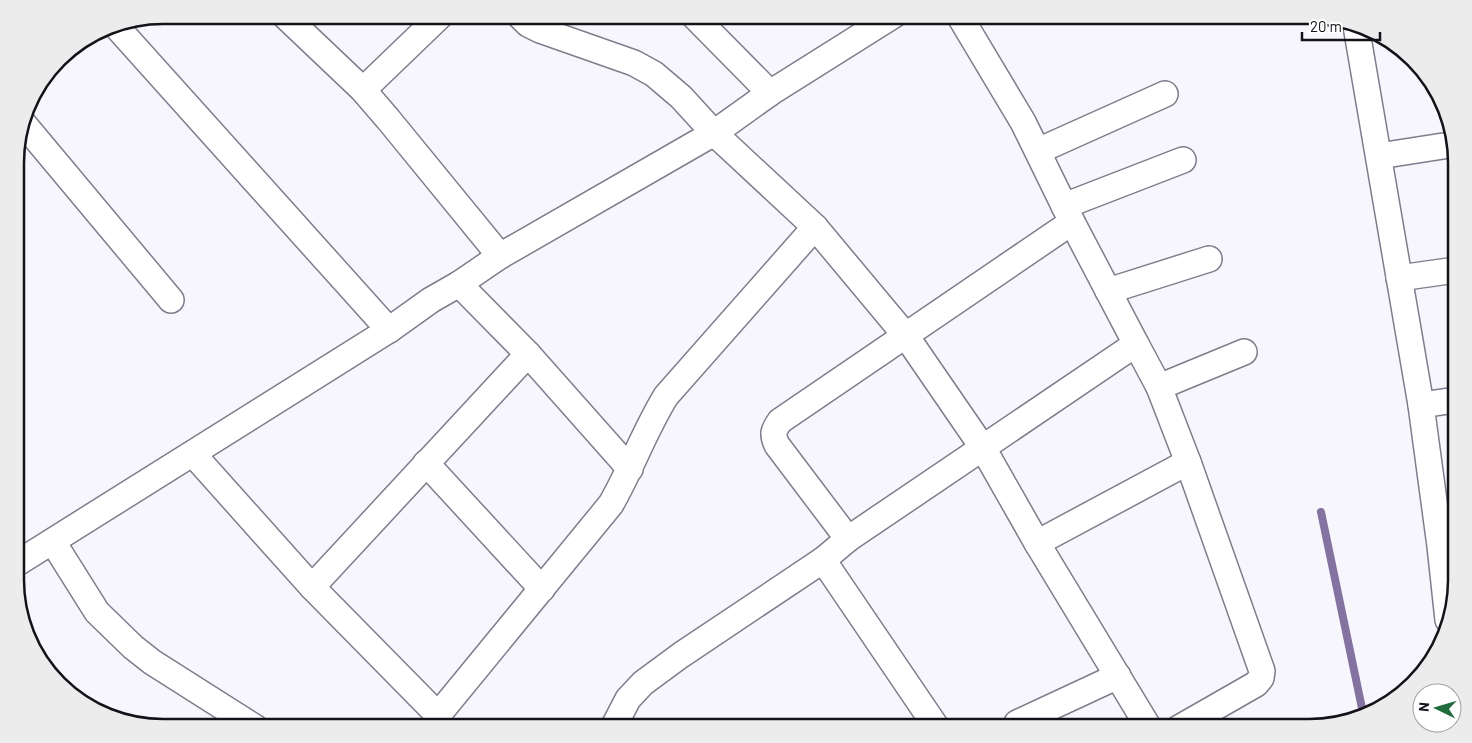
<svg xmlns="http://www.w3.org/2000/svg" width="1472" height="743" viewBox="0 0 1472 743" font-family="Barlow,sans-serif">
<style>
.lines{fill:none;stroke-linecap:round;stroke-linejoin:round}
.stream{stroke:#8472a1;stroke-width:8}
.minor-casing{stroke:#817b8c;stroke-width:28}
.minor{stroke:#fff;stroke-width:25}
.rim{fill:none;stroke:#141218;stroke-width:2.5}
</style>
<rect width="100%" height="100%" fill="#f8f6fd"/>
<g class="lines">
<path class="stream" d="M1321 512 1363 713"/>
<g class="minor-casing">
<g id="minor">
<path d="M284 15 363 90 388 119 500 256"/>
<path d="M519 15 528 24 540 30 634 63 654 74 681 97 714 133 815 227 906 336 983 448 1037 543 1149 728"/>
<path d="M693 15 770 93"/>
<path d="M115 25 389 330"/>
<path d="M1356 26 1421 405 1440 546 1448 620"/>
<path d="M363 90 441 15"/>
<path d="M23 123 171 300"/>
<path d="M1038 151 1165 94"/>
<path d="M1379 156 1456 144"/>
<path d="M1064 206 1183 160"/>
<path d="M1399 278 1456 270"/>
<path d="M459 284 528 354"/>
<path d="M1108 291 1209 259"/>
<path d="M1136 344 1159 387 1188 462 1262 671 1261 678 1256 684 1179 728"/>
<path d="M1159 387 1244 352"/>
<path d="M1421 405 1456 400"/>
<path d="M193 454 312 587 438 715 611 504C631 469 645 430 666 396L815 227"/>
<path d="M426 463 542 589"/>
<path d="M848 539 777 445C772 434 773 431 780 421L1072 222"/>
<path d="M53 542 97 612 133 647 152 662 256 728"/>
<path d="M1037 543 1188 462"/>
<path d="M16 564 389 330 431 300 459 284 500 256 714 133 770 93 894 15"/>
<path d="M312 587 528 354 630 469"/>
<path d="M1017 723 1118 676"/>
<path d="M613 728 628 699 643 683 681 655 823 560"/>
<path d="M937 728 823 560 848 539 1136 344 1072 222 1023 122 959 15"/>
</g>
</g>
<use href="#minor" class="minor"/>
</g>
<path d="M0 0H1472V743H0ZM163 24H1309A139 139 0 0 1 1448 163V580A139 139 0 0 1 1309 719H163A139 139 0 0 1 24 580V163A139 139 0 0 1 163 24Z" fill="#ececed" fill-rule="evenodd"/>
<path class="rim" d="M163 24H1309A139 139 0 0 1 1448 163V580A139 139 0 0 1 1309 719H163A139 139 0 0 1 24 580V163A139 139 0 0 1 163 24Z"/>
<g transform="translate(1437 708) rotate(275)"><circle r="24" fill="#ffffff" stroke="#a1a0a3"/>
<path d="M0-4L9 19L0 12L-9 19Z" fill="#1f6d3d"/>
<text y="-8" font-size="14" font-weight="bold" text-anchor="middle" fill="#141218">N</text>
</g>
<path d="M1302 32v8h78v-8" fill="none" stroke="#141218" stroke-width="2.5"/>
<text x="1310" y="32" font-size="15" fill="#141218" stroke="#ffffff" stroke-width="4" paint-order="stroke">20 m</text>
</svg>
